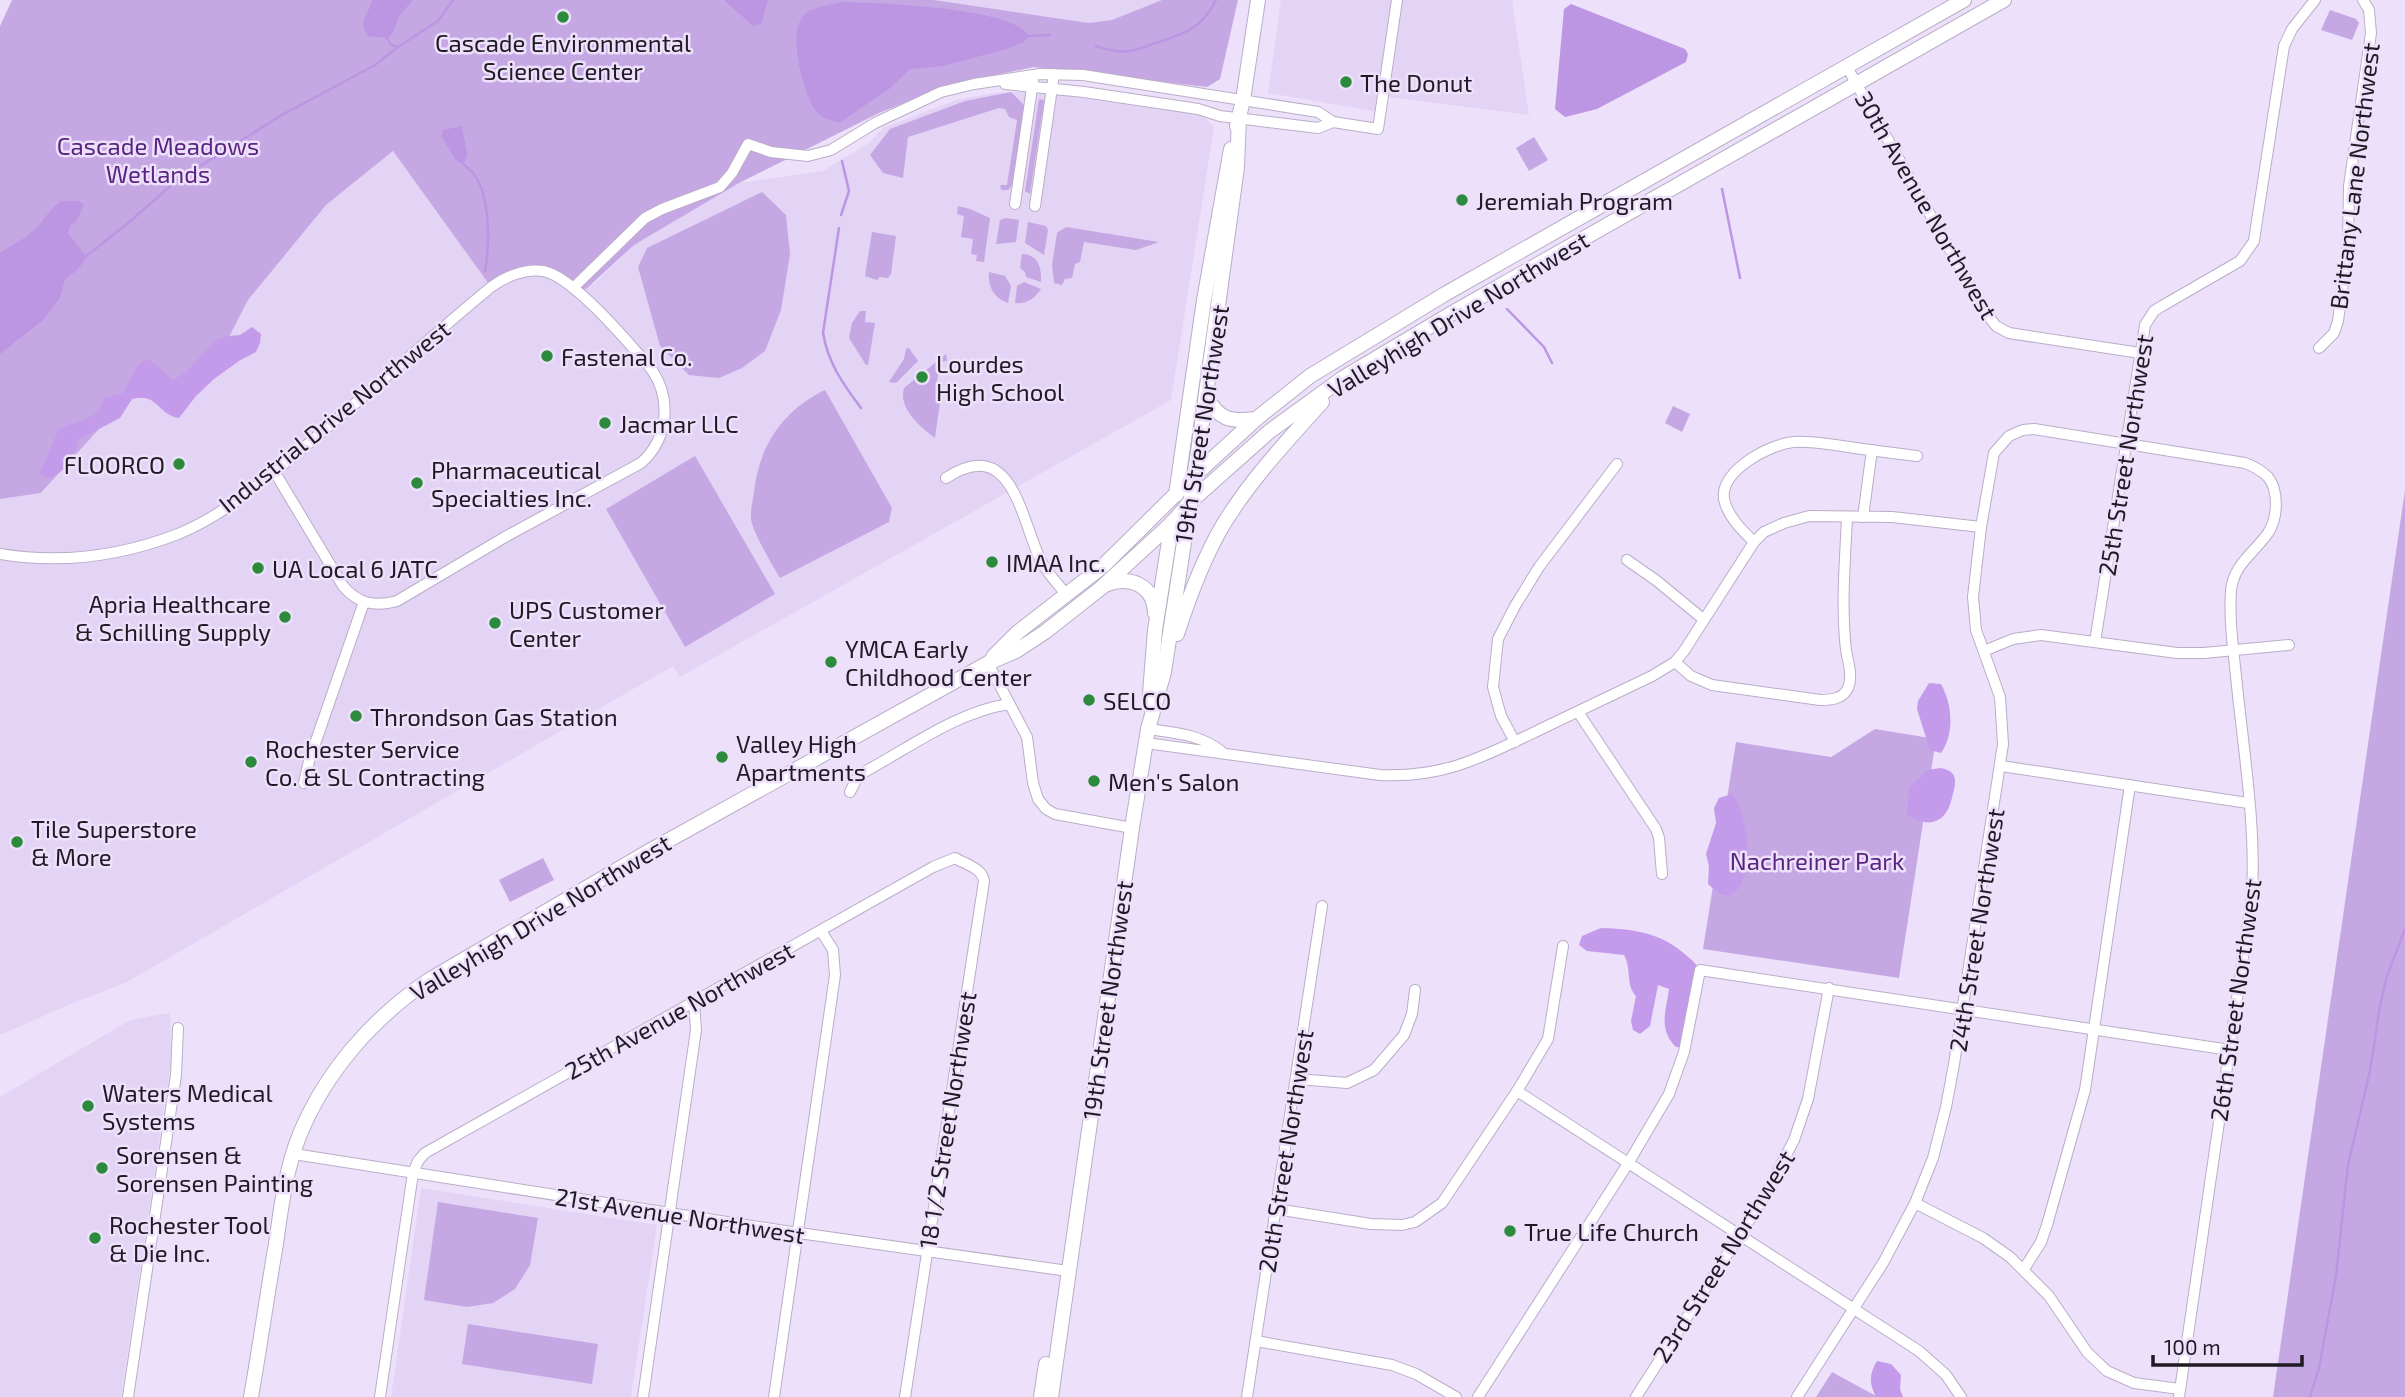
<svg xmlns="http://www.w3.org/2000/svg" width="2405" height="1397" viewBox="0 0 2405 1397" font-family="'Exo 2',sans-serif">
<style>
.built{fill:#e3d3f5}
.green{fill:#c5a8e3}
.forest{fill:#c39bea}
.water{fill:#bc95e3}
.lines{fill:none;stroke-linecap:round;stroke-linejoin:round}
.stream{stroke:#bc95e3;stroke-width:2.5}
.minor-casing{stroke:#baadc7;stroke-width:12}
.major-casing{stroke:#baadc7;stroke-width:16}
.minor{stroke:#fff;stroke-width:10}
.major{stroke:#fff;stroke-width:14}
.poi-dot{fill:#2b8a3c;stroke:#ede0fb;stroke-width:2.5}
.labels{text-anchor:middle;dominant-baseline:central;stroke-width:5;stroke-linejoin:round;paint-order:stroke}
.poi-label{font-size:24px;fill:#1f1a24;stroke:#ede0fb;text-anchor:start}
.park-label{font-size:24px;fill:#592580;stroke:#ede0fb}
.street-label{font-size:24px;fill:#1f1a24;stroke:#ede0fb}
</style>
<rect width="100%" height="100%" fill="#ede0fb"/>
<g class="built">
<path d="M934 0H1162L1112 20 1089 23Z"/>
<path d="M1281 0H1512L1529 115 1388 97 1385 113 1268 93Z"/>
<path d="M1018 92 1075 97 1203 116 1214 127 1171 400 680 677 673 666 127 982 73 1003 0 1035V499L42 493 130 395 213 368 248 300 326 205 393 151 491 287 526 271 594 284 634 245 739 183 823 171 869 143 883 128 956 100 992 93Z"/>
<path d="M170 1013 171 1062 121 1397H0V1097L130 1020Z"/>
<path d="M421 1188 657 1225 631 1397H391Z"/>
</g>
<g class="green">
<path d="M12 0H934L1089 23 1112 20 1162 0H1238L1220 79 1207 87 1034 67 951 84 879 113 739 183 634 245 586 289 573 288 542 271 491 287 393 151 326 205 248 300 213 368 130 395 41 493 0 499V26Z"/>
<path d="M2330 10 2356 19 2359 23 2352 40 2321 30Z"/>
<path d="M1011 92 1024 105 1013 184 1008 190H1002L1000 187 1001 185H1007L1017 120 1009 117 1005 109 999 108 908 137 903 178 883 173 870 155 890 129 965 101Z"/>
<path d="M1039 99 1044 100 1030 194 1025 191Z"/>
<path d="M1534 137 1548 160 1529 171 1516 148Z"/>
<path d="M762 192 786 215 790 254 781 310 765 351 742 368 719 378 689 375 660 346 638 267 647 248Z"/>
<path d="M958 206 970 209 990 218 984 262 976 261 977 255 971 254 973 239 961 237 964 216 957 214Z"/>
<path d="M1006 218 1019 220 1016 242 996 244 1000 220Z"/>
<path d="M1028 222 1046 226 1048 230 1044 255 1025 243Z"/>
<path d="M1066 227 1159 242 1136 250 1084 242 1080 262 1075 264 1072 278 1065 279 1062 285 1054 283 1052 265 1057 233Z"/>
<path d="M872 232 896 236 891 274 888 278 880 277 877 280 865 276Z"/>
<path d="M1022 254C1038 254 1042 268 1041 282L1026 277 1025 272 1020 268Z"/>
<path d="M989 272 1005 276 1011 286 1008 303C993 298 988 286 989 272Z"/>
<path d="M1024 282 1041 289C1034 299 1027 304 1015 303L1017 286Z"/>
<path d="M860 311H866L865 322 875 323 868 365H866L849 338 852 323Z"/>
<path d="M909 348 918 361 896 383 889 382 904 359 906 349Z"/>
<path d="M946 354 947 361 940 362 936 387 942 388 935 438C920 427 898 408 904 388Z"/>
<path d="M825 390 892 508 889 522 780 578C772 564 753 533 751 519 750 511 753 500 754 492 759 446 783 410 825 390Z"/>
<path d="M1673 406 1690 414 1682 432 1665 423Z"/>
<path d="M695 456 775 594 685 647 606 509Z"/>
<path d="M2405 490V1397H2273Z"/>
<path d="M1875 729 1936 739 1899 978 1703 949 1736 742 1831 757Z"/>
<path d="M543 858 554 880 510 902 499 880Z"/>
<path d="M438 1202 538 1218 530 1265 515 1289 493 1303 467 1307 424 1300Z"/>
<path d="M468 1324 598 1344 592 1384 462 1364Z"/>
<path d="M1832 1372 1878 1397H1816Z"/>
</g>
<g class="forest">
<path d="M252 327 261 334 260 343 256 352 239 361 214 379 196 396 179 418C158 415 158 392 132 399L120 418 78 440C74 459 68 470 49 478L39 475 58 431 67 425 87 419 99 410 104 398 123 393 138 365 146 359C158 363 163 373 173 380L185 373 216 340 229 336 240 335Z"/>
<path d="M1929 683 1941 684C1952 704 1955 733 1941 753L1930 750 1917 709 1918 701Z"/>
<path d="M1941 768C1946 769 1952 771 1954 776 1957 783 1953 792 1952 798 1946 824 1928 829 1907 814L1909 788 1927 770Z"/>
<path d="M1732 794C1747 812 1753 863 1741 884 1739 889 1733 893 1729 896L1718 893 1708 884 1709 866 1706 854 1716 823 1714 808 1719 798Z"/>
<path d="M1601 928C1635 929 1662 933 1687 956 1693 961 1699 965 1698 974 1697 995 1688 1006 1695 1027L1687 1047H1676C1658 1029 1666 1011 1669 989L1658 985 1650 1026 1640 1034 1633 1030 1631 1021 1636 996C1625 984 1632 969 1624 955L1587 951 1579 945 1582 936Z"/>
<path d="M1877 1361 1891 1364 1901 1375 1900 1389 1903 1397H1876C1869 1383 1869 1374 1877 1361Z"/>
</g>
<g class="water">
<path d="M372 0H413L399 16 393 33 387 38 368 36C357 18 369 16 372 0Z"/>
<path d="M724 0H768L761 24 753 26Z"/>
<path d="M842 2C876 3 1013 7 1029 36L1024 42 1006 49 943 66 910 69 889 89 839 123C830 120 820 118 815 110 803 91 786 31 805 14 814 6 831 5 842 2Z"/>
<path d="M1571 4 1685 49 1688 54 1686 62 1597 109 1565 117 1555 109 1564 9Z"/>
<path d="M462 126 467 153 464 165 456 160 441 136 443 130Z"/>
<path d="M61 201H79L84 205 77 220 70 226 68 233 86 256C82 267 75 272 65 279L60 298 43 320 0 354V253C11 245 24 240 34 230 45 220 49 209 61 201Z"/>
</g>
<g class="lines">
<g class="stream">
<path d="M1029 36 1050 35"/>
<path d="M387 38 391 45 398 47"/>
<path d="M1096 46C1106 49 1117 53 1129 51 1136 51 1143 47 1150 45 1180 35 1201 31 1216 0"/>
<path d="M464 165C492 182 490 242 485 271"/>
<path d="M1722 189 1740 278"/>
<path d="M841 215 849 191 842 161"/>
<path d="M839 228 823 333C828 363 843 384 861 408"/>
<path d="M85 257 127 224 176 181 282 115 375 65 398 47 438 21 453 0"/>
<path d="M1507 309 1544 347 1552 363"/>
<path d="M2310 1397 2319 1368 2336 1276 2348 1165 2370 1071 2380 1006 2387 976 2405 929"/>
</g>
<g class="minor-casing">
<g id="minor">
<path d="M1847 67 1985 312 1996 326 2009 333 2140 353"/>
<path d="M1005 84 1084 92 1198 109 1220 116 1318 128 1333 122"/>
<path d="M1015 204 1033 81"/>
<path d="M1035 206 1054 74"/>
<path d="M573 288 645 218 662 209 720 187 732 173 748 144 771 152 808 156 831 150 875 123 941 92 974 84 1040 74 1083 75 1318 112 1333 122 1378 129 1397 0"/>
<path d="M2319 348 2334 333 2338 321 2348 244 2349 186 2371 33 2369 10 2363 0"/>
<path d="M946 478C1012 435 1020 516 1040 559 1046 572 1057 583 1066 594"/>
<path d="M1863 517 1872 450"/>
<path d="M1754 542C1743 531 1730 519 1725 503 1715 473 1769 444 1794 442 1810 441 1827 444 1842 446 1867 450 1892 453 1917 456"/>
<path d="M0 554C60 564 121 556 178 534 223 516 264 480 301 450 365 396 427 340 491 287 505 277 525 268 543 271 573 276 631 345 652 370 672 400 668 439 641 463L505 537 397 601C375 607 358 604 343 586L274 471"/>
<path d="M1627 560 1657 581 1703 619"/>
<path d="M2095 642 2145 325 2154 311 2162 306 2240 261 2254 241 2256 227 2284 46 2292 29 2315 0"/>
<path d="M1984 651 2013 639 2041 635 2177 653H2204L2289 645"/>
<path d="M1675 662 1691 676 1712 685 1820 700C1831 700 1843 699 1848 688 1853 676 1848 662 1846 650 1841 606 1845 562 1847 518"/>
<path d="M988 663 1027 737 1033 783 1038 799 1046 809 1055 814 1132 828"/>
<path d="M1578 712 1656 829 1659 838 1662 874"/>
<path d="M1148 729C1175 733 1199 734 1221 751"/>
<path d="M1515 742 1501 716 1493 687 1498 639 1515 606 1539 567 1617 464"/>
<path d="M1146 743 1380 775C1444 778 1483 757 1539 730 1577 712 1615 694 1652 676L1675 662 1684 651 1754 542 1764 532 1784 523 1809 516 1892 517 1981 527"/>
<path d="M2001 766 2248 803"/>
<path d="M304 783 309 761 364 602"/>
<path d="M850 792 856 780 866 771C912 746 957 712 1009 704"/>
<path d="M1297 1079 1347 1083 1374 1070 1404 1035 1412 1014 1415 990"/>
<path d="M1517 1091 1919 1351 1946 1375 1961 1397"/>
<path d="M294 1154 785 1231 1068 1271"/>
<path d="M1915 1203 1983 1238 2010 1257 2049 1296 2087 1352 2107 1371 2134 1383 2180 1389"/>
<path d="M1276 1209 1371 1224 1402 1225 1415 1222 1442 1203 1517 1091 1548 1039 1563 946"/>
<path d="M2024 1269 2041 1242 2047 1225 2085 1090 2130 785"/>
<path d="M1256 1341 1392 1365 1416 1374 1456 1397"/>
<path d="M128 1397 176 1075 178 1028"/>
<path d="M380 1397 413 1173 418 1161 425 1153 933 867 955 858C965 864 982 868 984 881L905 1397"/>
<path d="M643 1397 696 1030 694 1001"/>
<path d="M774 1397 835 975 833 950 821 931"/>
<path d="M1247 1397 1322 906"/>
<path d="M1478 1397 1629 1162 1669 1094 1684 1052 1700 970 2230 1050"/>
<path d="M1636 1397 1767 1192 1794 1140 1808 1099 1829 988"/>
<path d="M1797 1397 1883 1263 1915 1203 1933 1158 1946 1107 1954 1064 2003 744 2000 697 1976 630 1973 597 1981 527 1994 453 2009 436 2023 430 2034 429 2245 463C2253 466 2262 471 2268 477 2279 491 2278 518 2268 533 2254 553 2234 564 2231 590 2229 618 2233 648 2236 676 2243 748 2256 822 2252 895L2179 1397"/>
</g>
</g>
<g class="major-casing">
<g id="major">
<path d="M1237 126 1243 100 1258 0"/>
<path d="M1206 396C1219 420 1230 422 1256 419"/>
<path d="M1176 495 1204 300 1231 149"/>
<path d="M1105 585C1130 575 1154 585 1155 613"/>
<path d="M1177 634C1189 597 1203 559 1223 525 1251 479 1287 441 1322 402"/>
<path d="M993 657 1018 632 1102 567 1195 475 1256 419 1310 376 1445 294 1964 0"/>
<path d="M1149 706 1155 630 1172 522"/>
<path d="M251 1397C260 1346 267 1295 276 1244 281 1207 286 1168 300 1134 326 1071 373 1018 429 980L651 850 988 663 1016 651 1045 632 1101 588 1172 523 1189 503 1270 431 1343 378 1454 312 2004 0"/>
<path d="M1041 1397 1046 1364"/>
<path d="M1051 1397 1132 828 1148 729 1164 672 1198 452 1237 167 1239 117"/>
</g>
</g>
<use href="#minor" class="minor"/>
<use href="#major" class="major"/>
</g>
<g class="poi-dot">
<circle cx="563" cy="17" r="7"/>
<circle cx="1346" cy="82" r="7"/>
<circle cx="1462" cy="200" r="7"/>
<circle cx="547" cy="356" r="7"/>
<circle cx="922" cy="377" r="7"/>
<circle cx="605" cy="423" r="7"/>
<circle cx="179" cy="464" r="7"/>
<circle cx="417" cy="483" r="7"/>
<circle cx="992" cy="562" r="7"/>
<circle cx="258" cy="568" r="7"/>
<circle cx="285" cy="617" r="7"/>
<circle cx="495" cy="623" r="7"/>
<circle cx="831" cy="662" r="7"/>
<circle cx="1089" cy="700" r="7"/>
<circle cx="356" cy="716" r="7"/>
<circle cx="722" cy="757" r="7"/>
<circle cx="251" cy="762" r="7"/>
<circle cx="1094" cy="781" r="7"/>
<circle cx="17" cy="842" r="7"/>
<circle cx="88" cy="1106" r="7"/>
<circle cx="102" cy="1168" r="7"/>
<circle cx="1510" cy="1231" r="7"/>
<circle cx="95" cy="1238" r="7"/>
</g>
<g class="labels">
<g class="poi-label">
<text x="563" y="42" text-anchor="middle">Cascade Environmental<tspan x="563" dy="28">Science Center</tspan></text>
<text x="1360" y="82">The Donut</text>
<text x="1476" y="200">Jeremiah Program</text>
<text x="561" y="356">Fastenal Co.</text>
<text x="936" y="363">Lourdes<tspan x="936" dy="28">High School</tspan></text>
<text x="619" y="423">Jacmar LLC</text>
<text x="165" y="464" text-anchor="end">FLOORCO</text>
<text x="431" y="469">Pharmaceutical<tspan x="431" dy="28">Specialties Inc.</tspan></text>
<text x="1006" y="562">IMAA Inc.</text>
<text x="272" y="568">UA Local 6 JATC</text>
<text x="271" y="603" text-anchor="end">Apria Healthcare<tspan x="271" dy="28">&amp; Schilling Supply</tspan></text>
<text x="509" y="609">UPS Customer<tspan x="509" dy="28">Center</tspan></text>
<text x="845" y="648">YMCA Early<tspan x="845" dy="28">Childhood Center</tspan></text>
<text x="1103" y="700">SELCO</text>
<text x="370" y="716">Throndson Gas Station</text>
<text x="736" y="743">Valley High<tspan x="736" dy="28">Apartments</tspan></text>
<text x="265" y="748">Rochester Service<tspan x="265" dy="28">Co. &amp; SL Contracting</tspan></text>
<text x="1108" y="781">Men's Salon</text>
<text x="31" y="828">Tile Superstore<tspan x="31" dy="28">&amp; More</tspan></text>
<text x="102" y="1092">Waters Medical<tspan x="102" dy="28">Systems</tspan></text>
<text x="116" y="1154">Sorensen &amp;<tspan x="116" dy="28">Sorensen Painting</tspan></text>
<text x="109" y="1224">Rochester Tool<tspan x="109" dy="28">&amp; Die Inc.</tspan></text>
<text x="1524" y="1231">True Life Church</text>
</g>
<g class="park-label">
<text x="158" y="145">Cascade Meadows<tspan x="158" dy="28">Wetlands</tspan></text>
<text x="1817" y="860">Nachreiner Park</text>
</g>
<g class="street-label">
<text transform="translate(2354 176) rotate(-83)">Brittany Lane Northwest</text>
<text transform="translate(1927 205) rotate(60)">30th Avenue Northwest</text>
<text transform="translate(1458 314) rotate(-31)">Valleyhigh Drive Northwest</text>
<text transform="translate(334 416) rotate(-39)">Industrial Drive Northwest</text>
<text transform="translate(1201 424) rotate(-81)">19th Street Northwest</text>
<text transform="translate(2125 455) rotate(-81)">25th Street Northwest</text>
<text transform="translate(540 917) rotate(-31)">Valleyhigh Drive Northwest</text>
<text transform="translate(1976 930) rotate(-81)">24th Street Northwest</text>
<text transform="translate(1107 1000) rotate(-82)">19th Street Northwest</text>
<text transform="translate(2235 1000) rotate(-82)">26th Street Northwest</text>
<text transform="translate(679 1010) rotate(-29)">25th Avenue Northwest</text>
<text transform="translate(947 1120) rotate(-81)">18 1/2 Street Northwest</text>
<text transform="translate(1285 1151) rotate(-81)">20th Street Northwest</text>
<text transform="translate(680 1215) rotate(9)">21st Avenue Northwest</text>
<text transform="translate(1723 1256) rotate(-58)">23rd Street Northwest</text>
</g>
</g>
<path d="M2153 1355v10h149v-10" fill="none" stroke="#1f1a24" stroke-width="3.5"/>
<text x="2164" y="1355" font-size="21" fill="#1f1a24" stroke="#ede0fb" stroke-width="5" paint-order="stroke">100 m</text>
</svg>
